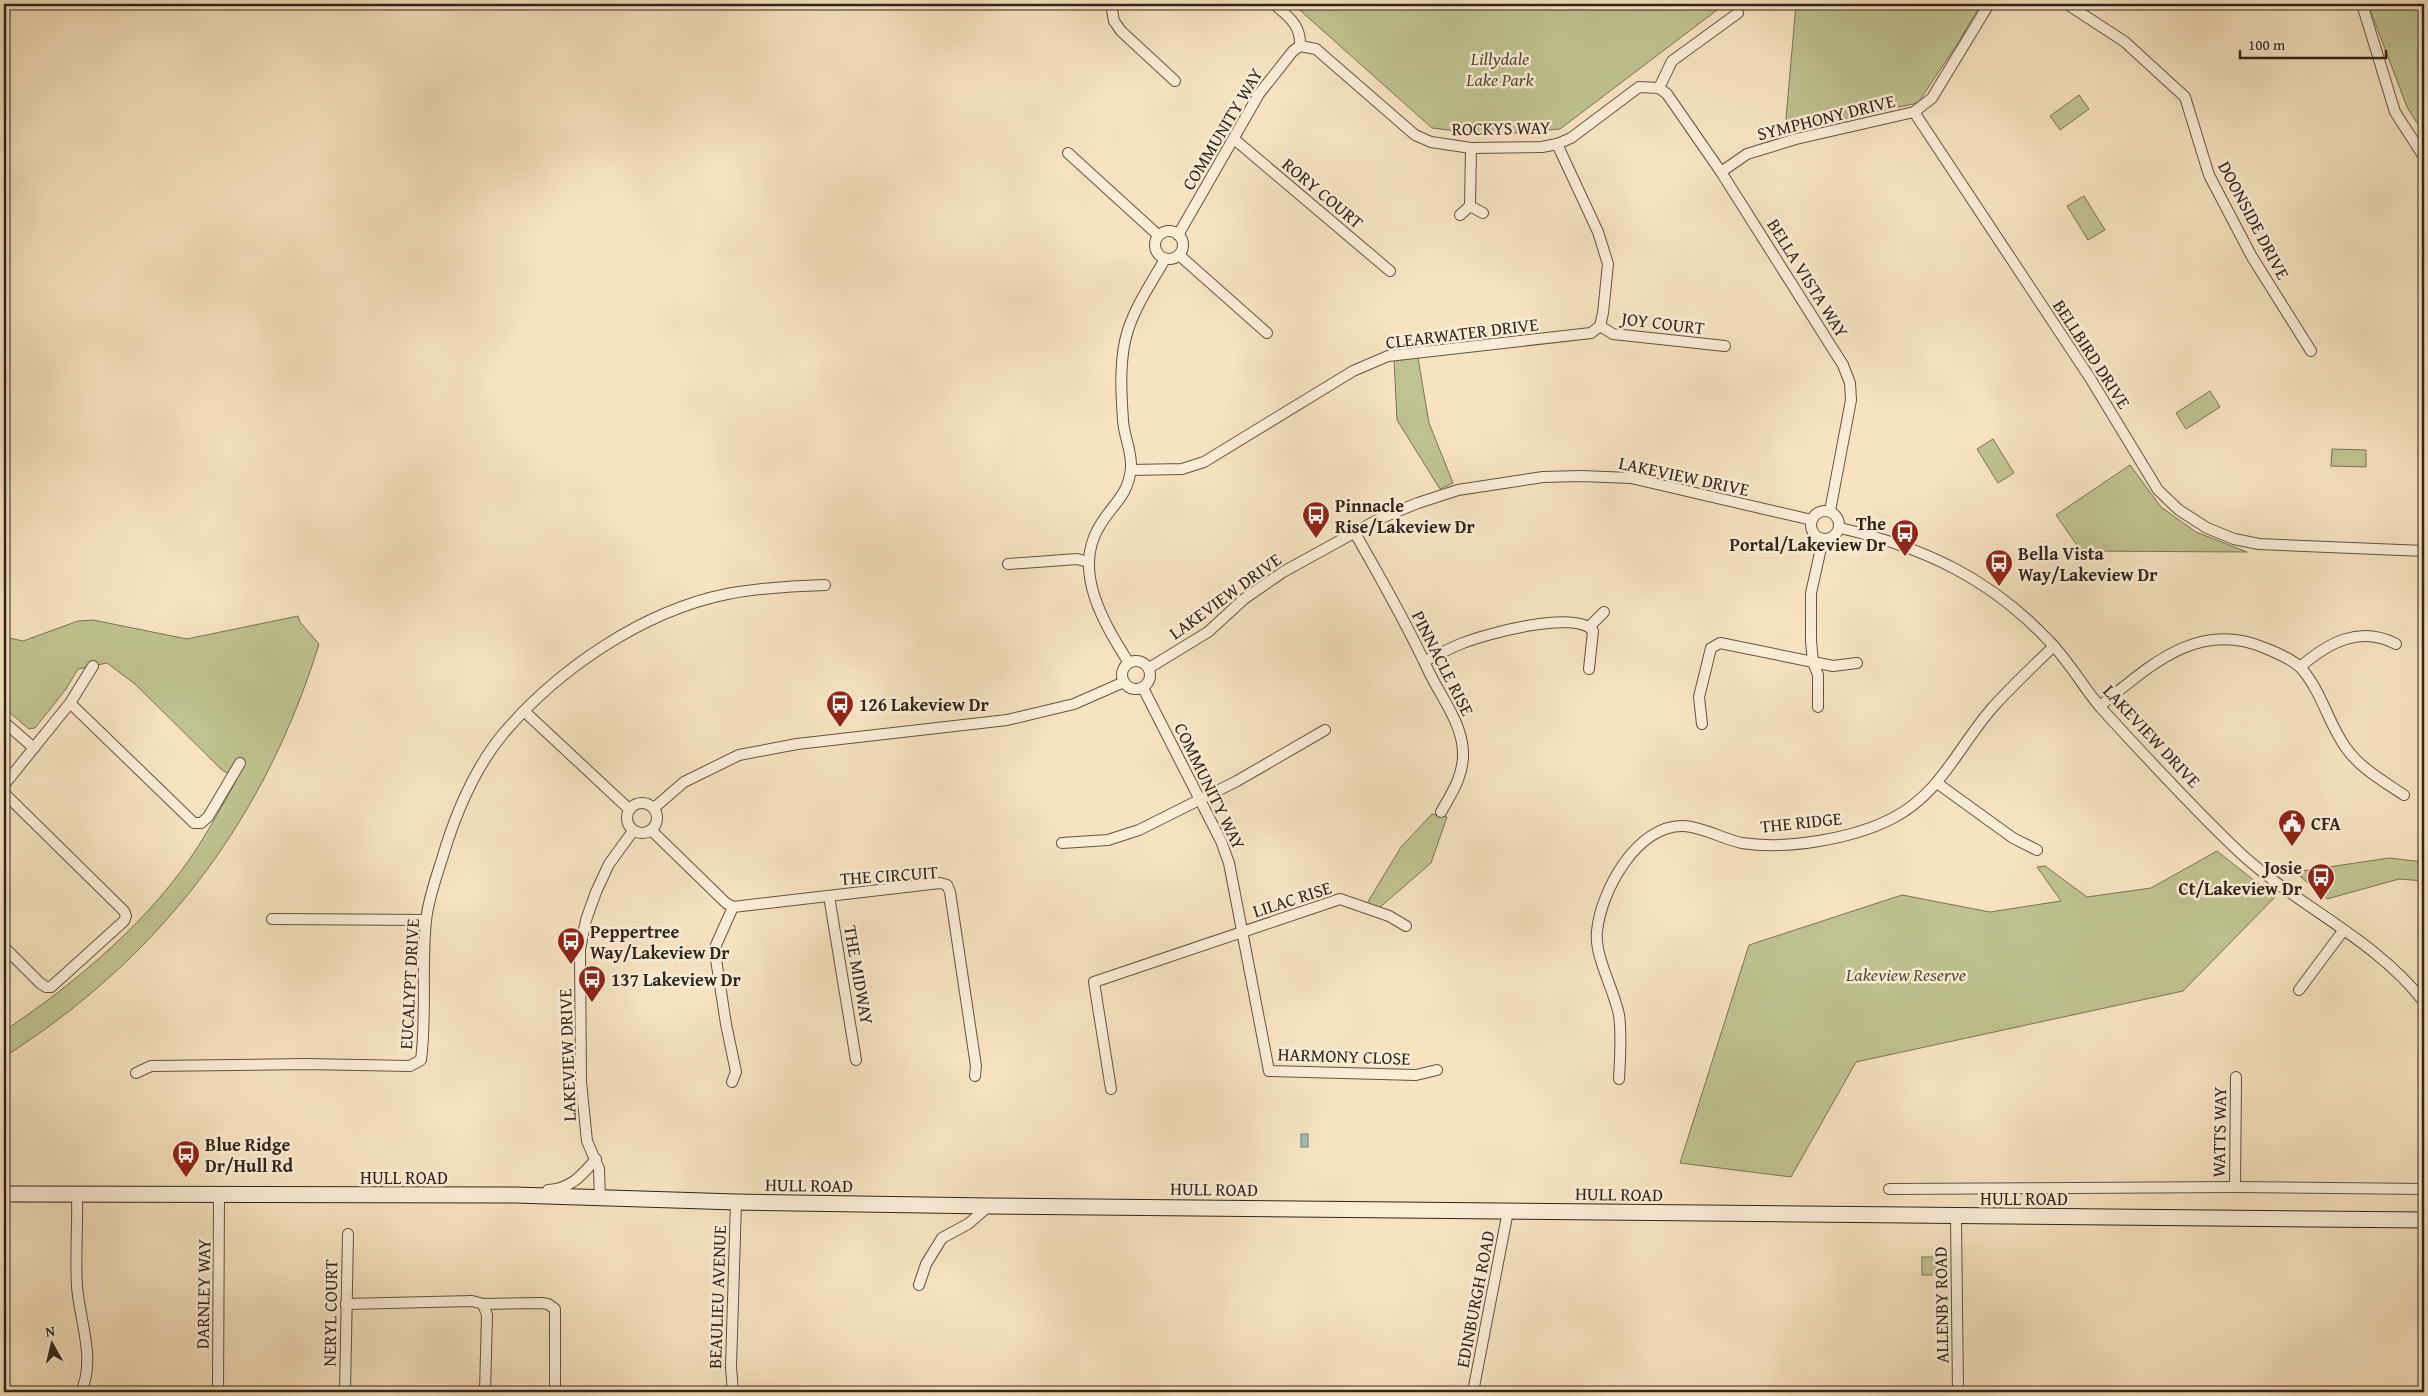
<svg xmlns="http://www.w3.org/2000/svg" width="2428" height="1396" viewBox="0 0 2428 1396" font-family="'Gentium Book Plus',serif">
<style>
.green{fill:#bfc391;stroke:#787456}
.water{fill:#9dbeb2;stroke:#728075}
.lines{fill:none;stroke-linecap:round;stroke-linejoin:round}
.street-casing{stroke:#625444;stroke-width:12}
.secondary-casing{stroke:#31241a;stroke-width:17}
.street{stroke:#faedd6;stroke-width:10}
.secondary{stroke:#faedd6;stroke-width:15}
.labels{text-anchor:middle;dominant-baseline:central;stroke-width:5;stroke-linejoin:round;paint-order:stroke}
.park-label{font-size:18px;font-style:italic;fill:#544c38;stroke:#faedd6}
.street-label{font-size:18px;fill:#31241a;stroke:#faedd6}
.poi-label{font-size:18px;font-weight:bold;fill:#31241a;stroke:#faedd6;text-anchor:start}
</style>
<rect width="100%" height="100%" fill="#f7e3c0"/>
<filter id="stains"><feTurbulence type="fractalNoise" baseFrequency=".004" numOctaves="4"/><feColorMatrix values="0 0 0 0 .2 0 0 0 0 .09 0 0 0 0 .02 0 0 0 .5 -.17"/></filter>
<radialGradient id="worn" r=".72"><stop offset=".6" stop-color="#630" stop-opacity="0"/><stop offset="1" stop-color="#630" stop-opacity=".3"/></radialGradient>
<g class="green">
<path d="M1293 4H1725L1560 129 1491 135 1432 128Z"/>
<path d="M1796 4H1981L1956 46 1918 103 1785 131Z"/>
<path d="M2368 4H2424V134L2407 107Z"/>
<path d="M2079 95 2089 109 2060 130 2050 116Z"/>
<path d="M2084 196 2105 230 2088 240 2067 206Z"/>
<path d="M1417 352 1429 423 1453 483 1440 489 1397 420 1394 359Z"/>
<path d="M2210 391 2220 407 2186 429 2176 413Z"/>
<path d="M1993 439 2014 473 1998 483 1977 449Z"/>
<path d="M2332 449 2366 450V467L2331 466Z"/>
<path d="M2130 465 2161 507 2196 532 2247 552 2081 551 2056 515Z"/>
<path d="M298 616 300 622 319 644C265 820 160 958 4 1057V1031C76 983 153 918 199 845 213 823 225 801 237 779L222 770 135 684 107 663 78 669 66 689 35 728 29 729 4 708V637L23 641 78 621 93 620 187 639Z"/>
<path d="M1432 814 1447 817 1431 863 1378 909 1366 905 1401 847Z"/>
<path d="M2217 851 2275 897 2183 991 1856 1062 1791 1177 1680 1163 1749 945 1902 895 1990 912 2061 901 2037 867 2045 866 2087 897 2151 888Z"/>
<path d="M2389 858 2424 862V881L2399 879 2327 899 2295 872Z"/>
<rect x="1922" y="1257" width="14" height="18"/>
</g>
<rect class="water" x="1301" y="1134" width="7" height="13"/>
<g class="lines">
<g class="street-casing">
<g id="street">
<path d="M1111 4 1114 21 1121 31 1175 81"/>
<path d="M1274 4C1289 17 1301 25 1300 46"/>
<path d="M2067 4 2125 42 2185 97 2209 175 2252 257 2311 351"/>
<path d="M2362 4 2395 112 2424 157"/>
<path d="M1300 46 1316 49 1415 135 1431 142 1471 148 1542 147 1557 144 1571 138 1639 87 1659 88 1672 61 1738 13"/>
<path d="M1659 88 1667 94 1721 172 1843 365 1850 383 1851 400 1830 511"/>
<path d="M1914 112 2090 378 2158 490 2179 510 2207 528 2234 539 2259 544 2424 551"/>
<path d="M1234 139 1390 271"/>
<path d="M1068 153 1158 235"/>
<path d="M1721 172 1747 154 1796 139 1914 112 1932 98 1989 4"/>
<path d="M1470 206 1471 148"/>
<path d="M1460 215 1470 206 1483 213"/>
<circle cx="1169" cy="245" r="14"/>
<path d="M1178 235 1259 94 1293 51 1300 46"/>
<path d="M1179 255 1267 333"/>
<path d="M1600 326 1613 334 1725 346"/>
<path d="M1131 470 1182 469 1204 462 1353 371 1388 356 1591 333 1600 326 1603 313 1608 264 1598 232 1557 144"/>
<circle cx="1825" cy="525" r="14"/>
<path d="M1840 528C1923 547 1990 578 2049 641 2069 661 2083 687 2101 708 2144 755 2188 803 2234 847 2292 904 2374 937 2424 1002"/>
<path d="M1355 533C1381 579 1407 624 1429 672 1441 697 1462 723 1463 752 1464 775 1452 793 1441 812"/>
<path d="M1008 564 1077 559 1088 562"/>
<path d="M1590 626 1604 612"/>
<circle cx="1136" cy="675" r="14"/>
<path d="M1425 661C1437 655 1450 648 1463 643 1486 634 1576 609 1593 631L1589 669"/>
<path d="M1129 663C1105 625 1072 572 1099 527 1112 504 1128 497 1131 468 1132 451 1124 437 1123 420 1121 392 1119 357 1128 330 1136 305 1152 282 1165 259"/>
<path d="M2300 667C2328 643 2359 625 2396 644"/>
<path d="M1149 668 1208 632 1244 599 1283 572 1381 518 1418 503 1458 490 1543 477 1581 476 1631 478 1812 520"/>
<path d="M1143 688 1221 841 1229 863 1269 1071 1416 1075 1437 1070"/>
<path d="M70 703 194 823H201L208 817 240 763"/>
<path d="M2100 706C2149 667 2197 619 2265 648 2277 653 2292 659 2301 668 2322 692 2328 723 2346 748 2360 768 2383 781 2404 795"/>
<path d="M1818 707V675L1813 662 1811 641V593L1823 539"/>
<path d="M525 712 629 809"/>
<path d="M4 722 34 748"/>
<path d="M1702 724 1699 697 1711 648 1720 643 1833 666 1857 663"/>
<path d="M1937 783 2013 838 2037 850"/>
<path d="M4 785 70 703 93 666"/>
<path d="M4 793 124 911 126 916 124 921 51 987H46L40 983 4 947"/>
<circle cx="642" cy="818" r="15"/>
<path d="M654 808 684 782 739 755 797 744 1007 720 1074 704 1124 682"/>
<path d="M651 830 726 903 733 907 940 883 947 885 950 892 976 1066 975 1076"/>
<path d="M1062 843 1108 840 1139 830 1237 781 1325 730"/>
<path d="M829 896 856 1060"/>
<path d="M272 919 426 920"/>
<path d="M2299 990 2343 931"/>
<path d="M136 1073 151 1066 307 1064 410 1066 421 1060C427 1014 421 967 426 921 428 900 436 878 442 859 455 815 474 769 503 734 558 669 643 611 727 594 759 588 792 586 825 585"/>
<path d="M1619 1079C1620 1058 1622 1036 1619 1015 1614 989 1594 956 1597 931 1601 891 1637 824 1684 826 1704 827 1722 839 1742 843 1785 850 1853 839 1893 818 1941 793 1958 747 1993 707 2012 686 2033 666 2054 646"/>
<path d="M732 1082 736 1072 726 1024 716 959V945L733 907"/>
<path d="M1111 1089 1094 982 1340 899 1389 916 1406 926"/>
<path d="M2235 1187 2236 1077"/>
<path d="M1889 1189 2235 1187 2424 1189"/>
<path d="M548 1190C571 1189 582 1175 596 1159"/>
<path d="M77 1195C78 1225 75 1256 77 1287 80 1322 96 1359 81 1392"/>
<path d="M600 1199 599 1169 587 1141 581 1082 580 949 586 920 596 892 609 864 633 831"/>
<path d="M1956 1217 1958 1392"/>
<path d="M919 1285 926 1264 942 1238 968 1224 989 1206"/>
<path d="M346 1304 472 1301 483 1304 487 1315 485 1392"/>
<path d="M483 1304 541 1303 548 1304 555 1309V1392"/>
<path d="M218 1392 219 1195"/>
<path d="M345 1392 348 1234"/>
<path d="M733 1392 731 1367 736 1202"/>
<path d="M1473 1392 1508 1211"/>
</g>
</g>
<g class="secondary-casing">
<path id="secondary" d="M4 1194 515 1195 736 1202 989 1206 2424 1220"/>
</g>
<use href="#street" class="street"/>
<use href="#secondary" class="secondary"/>
</g>
<defs>
<g id="bus-pin" transform="scale(1.4375)"><path d="M0 17L-7.5 6A9.5 9.5 0 1 1 7.5 6Z" fill="#8f2418" stroke="#faedd6"/><path d="M-5-6H5V4H4V6H2V4H-2V6H-4V4H-5ZM-3.5-4V0h7V-4ZM-3.5 1.2v1.5H-2V1.2ZM2 1.2v1.5H3.5V1.2Z" fill="#fff"/></g>
<g id="civic-pin" transform="scale(1.4375)"><path d="M0 17L-7.5 6A9.5 9.5 0 1 1 7.5 6Z" fill="#8f2418" stroke="#faedd6"/><path d="M-.6-6.5H3V-4.5H.6V-3L4-1V1h2V6H-6V1h2V-1L-.6-3ZM-1.2 2.5V6h2.4V2.5Z" fill="#fff"/></g>
</defs>
<g fill-rule="evenodd">
<use href="#bus-pin" x="1316" y="515"/>
<use href="#bus-pin" x="1905" y="533"/>
<use href="#bus-pin" x="1999" y="563"/>
<use href="#bus-pin" x="840" y="704"/>
<use href="#civic-pin" x="2292" y="823"/>
<use href="#bus-pin" x="2321" y="877"/>
<use href="#bus-pin" x="571" y="941"/>
<use href="#bus-pin" x="592" y="979"/>
<use href="#bus-pin" x="186" y="1154"/>
</g>
<g class="labels">
<g class="park-label">
<text x="1500" y="58">Lillydale<tspan x="1500" dy="21">Lake Park</tspan></text>
<text x="1906" y="974">Lakeview Reserve</text>
</g>
<g class="street-label">
<text transform="translate(1826 117) rotate(-14)">SYMPHONY DRIVE</text>
<text transform="translate(1501 128) rotate(-1)">ROCKYS WAY</text>
<text transform="translate(1222 129) rotate(-59)">COMMUNITY WAY</text>
<text transform="translate(1323 193) rotate(40)">RORY COURT</text>
<text transform="translate(2254 220) rotate(62)">DOONSIDE DRIVE</text>
<text transform="translate(1808 278) rotate(58)">BELLA VISTA WAY</text>
<text transform="translate(1663 323) rotate(7)">JOY COURT</text>
<text transform="translate(1462 333) rotate(-7)">CLEARWATER DRIVE</text>
<text transform="translate(2092 354) rotate(57)">BELLBIRD DRIVE</text>
<text transform="translate(1684 476) rotate(12)">LAKEVIEW DRIVE</text>
<text transform="translate(1225 596) rotate(-36)">LAKEVIEW DRIVE</text>
<text transform="translate(1443 663) rotate(63)">PINNACLE RISE</text>
<text transform="translate(2152 736) rotate(47)">LAKEVIEW DRIVE</text>
<text transform="translate(1210 786) rotate(64)">COMMUNITY WAY</text>
<text transform="translate(1801 822) rotate(-6)">THE RIDGE</text>
<text transform="translate(889 875) rotate(-4)">THE CIRCUIT</text>
<text transform="translate(1292 899) rotate(-18)">LILAC RISE</text>
<text transform="translate(859 975) rotate(80)">THE MIDWAY</text>
<text transform="translate(409 984) rotate(-87)">EUCALYPT DRIVE</text>
<text transform="translate(567 1055) rotate(-92)">LAKEVIEW DRIVE</text>
<text transform="translate(1344 1056) rotate(2)">HARMONY CLOSE</text>
<text transform="translate(2219 1132) rotate(-89)">WATTS WAY</text>
<text x="404" y="1177">HULL ROAD</text>
<text transform="translate(809 1185) rotate(1)">HULL ROAD</text>
<text transform="translate(1214 1189) rotate(1)">HULL ROAD</text>
<text transform="translate(1619 1194) rotate(1)">HULL ROAD</text>
<text x="2024" y="1198">HULL ROAD</text>
<text transform="translate(203 1294) rotate(-89)">DARNLEY WAY</text>
<text transform="translate(717 1297) rotate(-88)">BEAULIEU AVENUE</text>
<text transform="translate(1475 1299) rotate(-79)">EDINBURGH ROAD</text>
<text transform="translate(1941 1305) rotate(-91)">ALLENBY ROAD</text>
<text transform="translate(330 1313) rotate(-89)">NERYL COURT</text>
</g>
<g class="poi-label">
<text x="1335" y="505">Pinnacle<tspan x="1335" dy="21">Rise/Lakeview Dr</tspan></text>
<text x="1886" y="523" text-anchor="end">The<tspan x="1886" dy="21">Portal/Lakeview Dr</tspan></text>
<text x="2018" y="553">Bella Vista<tspan x="2018" dy="21">Way/Lakeview Dr</tspan></text>
<text x="859" y="704">126 Lakeview Dr</text>
<text x="2311" y="823">CFA</text>
<text x="2302" y="867" text-anchor="end">Josie<tspan x="2302" dy="21">Ct/Lakeview Dr</tspan></text>
<text x="590" y="931">Peppertree<tspan x="590" dy="21">Way/Lakeview Dr</tspan></text>
<text x="611" y="979">137 Lakeview Dr</text>
<text x="205" y="1144">Blue Ridge<tspan x="205" dy="21">Dr/Hull Rd</tspan></text>
</g>
</g>
<rect width="2428" height="1396" fill="none" stroke="#f7e3c0" stroke-width="20"/>
<rect x="5" y="5" width="2418" height="1386" fill="none" stroke="#31241a" stroke-width="2.5"/>
<rect x="10" y="10" width="2408" height="1376" fill="none" stroke="#31241a"/>
<g transform="translate(52 1344) rotate(352)" stroke="#faedd6" stroke-width="4" paint-order="stroke">
<path d="M0-4L9 19L0 12L-9 19Z" fill="#31241a"/>
<text y="-8" font-size="14" font-weight="bold" text-anchor="middle" fill="#31241a">N</text>
</g>
<path d="M2240 50v8h146v-8" fill="none" stroke="#31241a" stroke-width="2.5"/>
<text x="2248" y="50" font-size="15" fill="#31241a" stroke="#faedd6" stroke-width="4" paint-order="stroke">100 m</text>
<rect width="100%" height="100%" filter="url(#stains)"/>
<rect width="100%" height="100%" fill="url(#worn)"/>
</svg>
